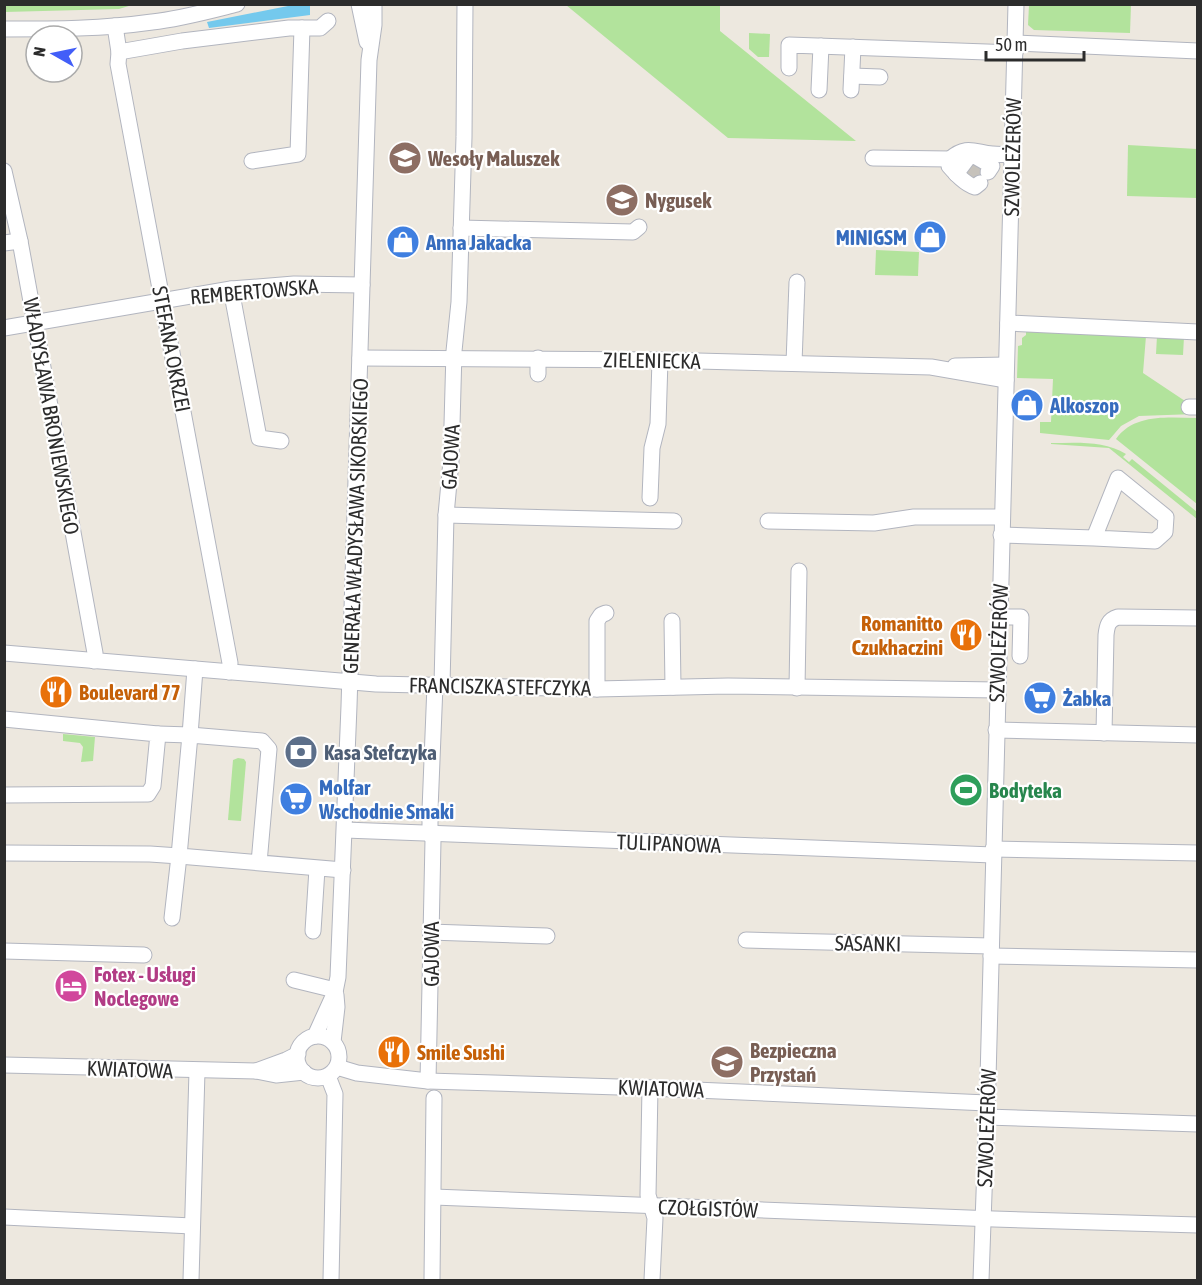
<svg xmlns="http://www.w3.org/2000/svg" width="1202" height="1285" viewBox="0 0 1202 1285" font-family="'Asap Condensed',sans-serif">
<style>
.green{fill:#b2e39c}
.water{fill:#74c9ed}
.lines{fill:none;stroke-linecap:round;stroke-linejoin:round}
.minor-tunnel{stroke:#c6c2bb;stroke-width:15;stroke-dasharray:15 8;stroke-linecap:butt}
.minor-casing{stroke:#b2b5bf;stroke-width:17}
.minor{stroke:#fff;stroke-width:15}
.labels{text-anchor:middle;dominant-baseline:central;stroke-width:4.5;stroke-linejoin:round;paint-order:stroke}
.street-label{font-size:21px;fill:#2c2c2c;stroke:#fff}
.education-label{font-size:21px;font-weight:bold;fill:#785e54;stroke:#fff;text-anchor:start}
.shop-label{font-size:21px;font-weight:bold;fill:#366cbe;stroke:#fff;text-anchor:start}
.food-label{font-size:21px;font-weight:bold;fill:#c56008;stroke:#fff;text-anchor:start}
.service-label{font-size:21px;font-weight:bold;fill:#4e5e75;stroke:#fff;text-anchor:start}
.leisure-label{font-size:21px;font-weight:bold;fill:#27864d;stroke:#fff;text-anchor:start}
.hotel-label{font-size:21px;font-weight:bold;fill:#b23c85;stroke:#fff;text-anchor:start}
</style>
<rect width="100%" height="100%" fill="#ede8df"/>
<g class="green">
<path d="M4 5 5 4 132 5 119 9 5 12Z"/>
<path d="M566 5H720V31L856 141 728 138Z"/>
<path d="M1029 5H1131L1130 33 1034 30 1028 25Z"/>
<path d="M749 33 770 34 769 57H758L749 49Z"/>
<path d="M1128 145 1197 149V198L1127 196Z"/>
<path d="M876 250 919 252 918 276 875 275Z"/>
<path d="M1026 330 1184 337 1183 355 1156 354 1157 336H1146L1143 373 1185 401 1195 414 1139 416 1121 426 1109 440 1040 433V422H1051L1053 379 1017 378 1018 346 1022 345V338L1026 335Z"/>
<path d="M1197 418H1198L1197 504 1116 439C1135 413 1168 418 1197 418Z"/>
<path d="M1051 443C1075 443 1104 440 1126 454L1123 457 1129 462 1132 459 1197 512V519L1109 448 1051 444Z"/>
<path d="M63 734 95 737 93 761 81 762 83 747 80 743 63 741Z"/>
<path d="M238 758 244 759 246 762 241 821 228 820 233 760Z"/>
</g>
<path class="water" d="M293 5H310V15L209 28 207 22Z"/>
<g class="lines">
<path class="minor-tunnel" d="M972 177 980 167"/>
<g class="minor-casing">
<g id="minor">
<path d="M359 4 367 42"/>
<path d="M115 26 119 52 118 64 230 663 229 672"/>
<path d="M4 29C54 29 103 29 152 22 180 19 209 11 237 4"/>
<path d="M1015 43 1198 51"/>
<path d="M119 52 182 41 289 28H320L328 21"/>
<path d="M789 68V45L1015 53"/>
<path d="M852 76 880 77"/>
<path d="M819 90 821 46"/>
<path d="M851 90 853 47"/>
<path d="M873 158 950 159"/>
<path d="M252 161 298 154 302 28"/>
<path d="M4 171 20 241 95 653 94 661"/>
<path d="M956 174 971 154 992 166 988 172"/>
<path d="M980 183 975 187C965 184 956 174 949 166L950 159C966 145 974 152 992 154 999 155 1006 154 1012 155"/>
<path d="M461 228 633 232 639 227"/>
<path d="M4 243 20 241"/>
<path d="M231 289 259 438 281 441"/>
<path d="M1008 323 1198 332"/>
<path d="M4 328 231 289 294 284 362 285"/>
<path d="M360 358 660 360 931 367 1006 380"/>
<path d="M794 363 797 282"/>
<path d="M955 366 1006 365"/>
<path d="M538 374V358"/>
<path d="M1189 407H1198"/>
<path d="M650 498 652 448 658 424 660 360"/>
<path d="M446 515 674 521"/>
<path d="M768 521 874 523 914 517H1002"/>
<path d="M1001 535 1094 538 1118 478 1166 517 1165 532 1155 541 1094 538"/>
<path d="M999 617H1021L1020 656"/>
<path d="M672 621 673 687"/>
<path d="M4 653 376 684 597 689 728 686 997 690"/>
<path d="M442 685 446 515 451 461 454 351 459 302 464 137 465 4"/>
<path d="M797 688 799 571"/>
<path d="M597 689V621L601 615 606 613"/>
<path d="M4 719 158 734 153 786 148 794 4 795"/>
<path d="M996 730 1198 735"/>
<path d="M1104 733 1106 635C1107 626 1108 620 1118 617L1198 618"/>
<path d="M158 734 190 735 195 669"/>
<path d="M345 830 993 855"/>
<path d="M993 849 1198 853"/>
<path d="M4 853 150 854 179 856 172 918"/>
<path d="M259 863 269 749 262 741 190 735 179 856 343 870"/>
<path d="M313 931 317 869"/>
<path d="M430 932 547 936"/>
<path d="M746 940 991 946"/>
<path d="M4 951 144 955"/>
<path d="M991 956 1198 960"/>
<path d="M294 980 335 990"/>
<path d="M315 1036 335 992 338 977 349 706 369 60 374 25V4"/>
<circle cx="318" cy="1057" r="21"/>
<path d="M333 1042 337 1007 336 995"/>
<path d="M4 1065 256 1071 276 1075 304 1072"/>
<path d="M337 1067 357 1073 428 1081 650 1088 987 1103"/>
<path d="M256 1071 286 1060 298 1054"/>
<path d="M328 1076 335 1094 331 1280"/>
<path d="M428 1081 433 840 430 833V810L435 685"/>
<path d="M650 1088 648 1195 655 1218 652 1280"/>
<path d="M986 1117 1198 1124"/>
<path d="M434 1197 994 1219 1198 1225"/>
<path d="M4 1217 192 1226"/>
<path d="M191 1280 197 1071"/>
<path d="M432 1280 434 1098"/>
<path d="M981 1280 988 1079 1016 4"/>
</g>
</g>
<use href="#minor" class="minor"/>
</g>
<defs>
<g id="school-disc" transform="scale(1.725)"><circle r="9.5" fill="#8d6e63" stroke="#fff"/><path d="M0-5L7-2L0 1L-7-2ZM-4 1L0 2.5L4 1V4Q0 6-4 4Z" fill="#fff"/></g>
<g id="shop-disc" transform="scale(1.725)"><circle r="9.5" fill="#3f7fe0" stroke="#fff"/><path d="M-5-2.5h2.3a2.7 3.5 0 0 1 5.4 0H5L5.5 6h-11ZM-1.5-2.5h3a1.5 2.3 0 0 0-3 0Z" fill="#fff"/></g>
<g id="restaurant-disc" transform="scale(1.725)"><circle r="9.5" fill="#e8710a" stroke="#fff"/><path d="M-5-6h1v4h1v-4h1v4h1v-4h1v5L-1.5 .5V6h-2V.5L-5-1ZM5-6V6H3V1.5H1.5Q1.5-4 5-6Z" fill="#fff"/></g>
<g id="supermarket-disc" transform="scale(1.725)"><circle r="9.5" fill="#3f7fe0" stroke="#fff"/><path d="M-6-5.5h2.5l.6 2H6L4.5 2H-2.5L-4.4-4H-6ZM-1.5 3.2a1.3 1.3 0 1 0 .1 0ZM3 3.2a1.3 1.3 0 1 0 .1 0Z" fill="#fff"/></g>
<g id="bank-disc" transform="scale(1.725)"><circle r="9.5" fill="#5c6f8a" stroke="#fff"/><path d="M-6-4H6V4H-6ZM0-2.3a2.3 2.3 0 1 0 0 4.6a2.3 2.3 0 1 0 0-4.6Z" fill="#fff"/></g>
<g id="stadium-disc" transform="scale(1.725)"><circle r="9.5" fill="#2e9e5b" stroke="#fff"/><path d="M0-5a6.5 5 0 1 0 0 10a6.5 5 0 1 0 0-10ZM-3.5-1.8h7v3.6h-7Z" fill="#fff"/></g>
<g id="hotel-disc" transform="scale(1.725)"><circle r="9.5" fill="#d1479c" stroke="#fff"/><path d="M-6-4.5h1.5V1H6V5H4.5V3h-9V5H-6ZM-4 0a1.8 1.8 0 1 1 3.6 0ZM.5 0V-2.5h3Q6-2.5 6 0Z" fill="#fff"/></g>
</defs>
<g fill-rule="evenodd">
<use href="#school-disc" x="405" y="158"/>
<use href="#school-disc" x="622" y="200"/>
<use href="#shop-disc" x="930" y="237"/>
<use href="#shop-disc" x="403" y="242"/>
<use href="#shop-disc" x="1027" y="405"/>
<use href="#restaurant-disc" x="966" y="635"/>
<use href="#restaurant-disc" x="56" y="692"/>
<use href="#supermarket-disc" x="1040" y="698"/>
<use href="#bank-disc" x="301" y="752"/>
<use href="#stadium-disc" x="966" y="790"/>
<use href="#supermarket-disc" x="296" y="799"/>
<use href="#hotel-disc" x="71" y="986"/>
<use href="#restaurant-disc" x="394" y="1052"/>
<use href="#school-disc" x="727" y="1062"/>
</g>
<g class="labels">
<g class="street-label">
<text transform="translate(1012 157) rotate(-89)">SZWOLEŻERÓW</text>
<text transform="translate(254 291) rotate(-5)">REMBERTOWSKA</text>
<text transform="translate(172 349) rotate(79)">STEFANA OKRZEI</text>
<text transform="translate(652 360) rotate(1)">ZIELENIECKA</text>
<text transform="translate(52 416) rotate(80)">WŁADYSŁAWA BRONIEWSKIEGO</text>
<text transform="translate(450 457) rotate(-87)">GAJOWA</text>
<text transform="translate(355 526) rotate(-88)">GENERAŁA WŁADYSŁAWA SIKORSKIEGO</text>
<text transform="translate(998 643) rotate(-88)">SZWOLEŻERÓW</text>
<text transform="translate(500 686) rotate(1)">FRANCISZKA STEFCZYKA</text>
<text transform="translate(669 843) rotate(2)">TULIPANOWA</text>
<text transform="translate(868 943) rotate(1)">SASANKI</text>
<text transform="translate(431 954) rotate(-90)">GAJOWA</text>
<text transform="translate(130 1069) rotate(2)">KWIATOWA</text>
<text transform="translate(661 1088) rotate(2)">KWIATOWA</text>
<text transform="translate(986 1128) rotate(-88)">SZWOLEŻERÓW</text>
<text transform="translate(708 1208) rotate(2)">CZOŁGISTÓW</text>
</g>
<g class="education-label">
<text x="428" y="158">Wesoły Maluszek</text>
<text x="645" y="200">Nygusek</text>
<text x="750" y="1050">Bezpieczna<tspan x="750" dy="24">Przystań</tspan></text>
</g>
<g class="shop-label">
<text x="907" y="237" text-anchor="end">MINIGSM</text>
<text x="426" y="242">Anna Jakacka</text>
<text x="1050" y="405">Alkoszop</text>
<text x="1063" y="698">Żabka</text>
<text x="319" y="787">Molfar<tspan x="319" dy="24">Wschodnie Smaki</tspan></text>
</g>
<g class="food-label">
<text x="943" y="623" text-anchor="end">Romanitto<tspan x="943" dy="24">Czukhaczini</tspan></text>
<text x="79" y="692">Boulevard 77</text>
<text x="417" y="1052">Smile Sushi</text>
</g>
<g class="service-label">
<text x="324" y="752">Kasa Stefczyka</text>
</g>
<g class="leisure-label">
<text x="989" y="790">Bodyteka</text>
</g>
<g class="hotel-label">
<text x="94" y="974">Fotex - Usługi<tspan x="94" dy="24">Noclegowe</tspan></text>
</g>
</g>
<rect width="1202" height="1285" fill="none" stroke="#2c2c2c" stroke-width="12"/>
<g transform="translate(54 54) rotate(279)"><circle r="28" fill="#ffffff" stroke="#ababab" stroke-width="1.5"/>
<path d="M0-4.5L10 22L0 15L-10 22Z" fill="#425ef8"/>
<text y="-9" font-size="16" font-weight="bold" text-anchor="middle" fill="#2c2c2c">N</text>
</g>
<path d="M986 51v9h98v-9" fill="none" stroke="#2c2c2c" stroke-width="3"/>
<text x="995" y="51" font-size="18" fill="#2c2c2c" stroke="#ffffff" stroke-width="4.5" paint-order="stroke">50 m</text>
</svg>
